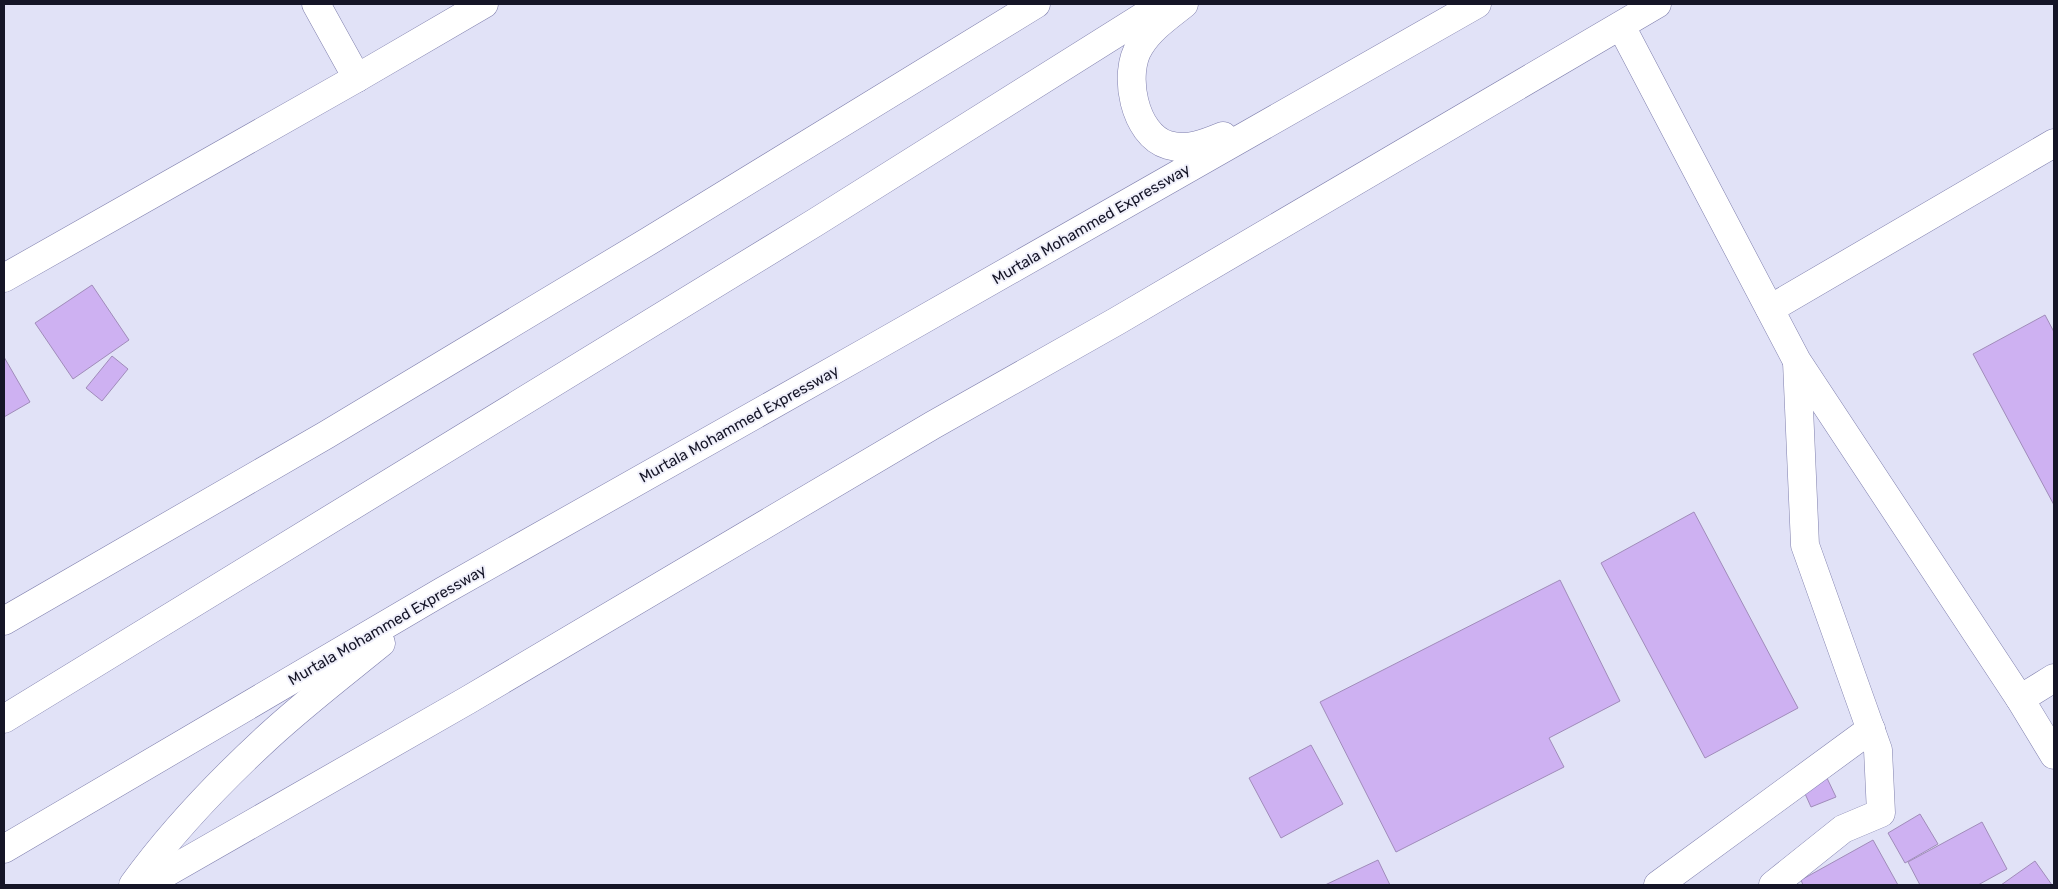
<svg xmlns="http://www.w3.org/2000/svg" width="2058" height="889" viewBox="0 0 2058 889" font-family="Rubik,sans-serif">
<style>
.building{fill:#ceb1f2;stroke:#a08cba}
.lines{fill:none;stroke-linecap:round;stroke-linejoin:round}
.minor-casing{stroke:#7f7fad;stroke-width:29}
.major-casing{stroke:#7f7fad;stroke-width:29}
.highway-casing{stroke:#7f7fad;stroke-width:29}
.minor{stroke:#fff;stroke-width:28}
.major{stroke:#fff;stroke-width:28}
.highway{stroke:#fff;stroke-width:28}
.labels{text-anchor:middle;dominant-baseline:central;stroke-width:4;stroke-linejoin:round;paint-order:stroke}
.street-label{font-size:15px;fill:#151527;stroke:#f0f0fb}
</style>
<rect width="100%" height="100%" fill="#e1e2f7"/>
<g class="building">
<path d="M92 285 129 340 73 379 35 323Z"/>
<path d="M2045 315 2054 332V505L1973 354Z"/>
<path d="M112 356 128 369 102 401 86 388Z"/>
<path d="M4 357 30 402 4 417Z"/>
<path d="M1694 512 1798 708 1705 758 1601 563Z"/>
<path d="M1560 580 1620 701 1549 738 1564 767 1396 852 1320 702Z"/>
<path d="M1311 745 1343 804 1281 838 1249 778Z"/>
<path d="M1826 776 1836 797 1811 807 1802 787Z"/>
<path d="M1920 814 1938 844 1905 863 1888 833Z"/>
<path d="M1982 822 2007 869 1978 885H1920L1908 862Z"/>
<path d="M1873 840 1898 885H1803L1801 880Z"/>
<path d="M1378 860 1390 885H1325Z"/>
<path d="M2035 861 2052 885H2001Z"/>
</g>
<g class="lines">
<g class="minor-casing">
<g id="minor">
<path d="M316 4 357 78"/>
<path d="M1621 26 1797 361 2020 699 2054 755"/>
<path d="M4 278 357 78 484 4"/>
<path d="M1770 309 2054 143"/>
<path d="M2020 699 2054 678"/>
<path d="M1658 885 1871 729"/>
<path d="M1773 885 1843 829 1881 813 1878 750 1805 545 1797 362"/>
</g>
</g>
<g class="major-casing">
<g id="major">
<path d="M4 621 326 435 649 241 1036 4"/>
<path d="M145 885 468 700 933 425 1117 321 1657 4"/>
</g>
</g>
<g class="highway-casing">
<g id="highway">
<path d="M1184 4C1169 16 1150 29 1140 46 1122 73 1134 135 1168 145 1187 151 1206 143 1223 136"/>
<path d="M4 719 816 222 1163 4"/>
<path d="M4 849 443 591 873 348 1477 4"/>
<path d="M133 885C172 831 220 781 269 736 305 703 344 673 381 643"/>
</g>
</g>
<use href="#minor" class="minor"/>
<use href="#major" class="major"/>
<use href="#highway" class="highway"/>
</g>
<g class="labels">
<g class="street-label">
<text transform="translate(1091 224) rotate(-30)">Murtala Mohammed Expressway</text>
<text transform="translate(739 424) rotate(-29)">Murtala Mohammed Expressway</text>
<text transform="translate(387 625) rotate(-30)">Murtala Mohammed Expressway</text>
</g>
</g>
<rect width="2058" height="889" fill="none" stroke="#151527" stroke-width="10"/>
</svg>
